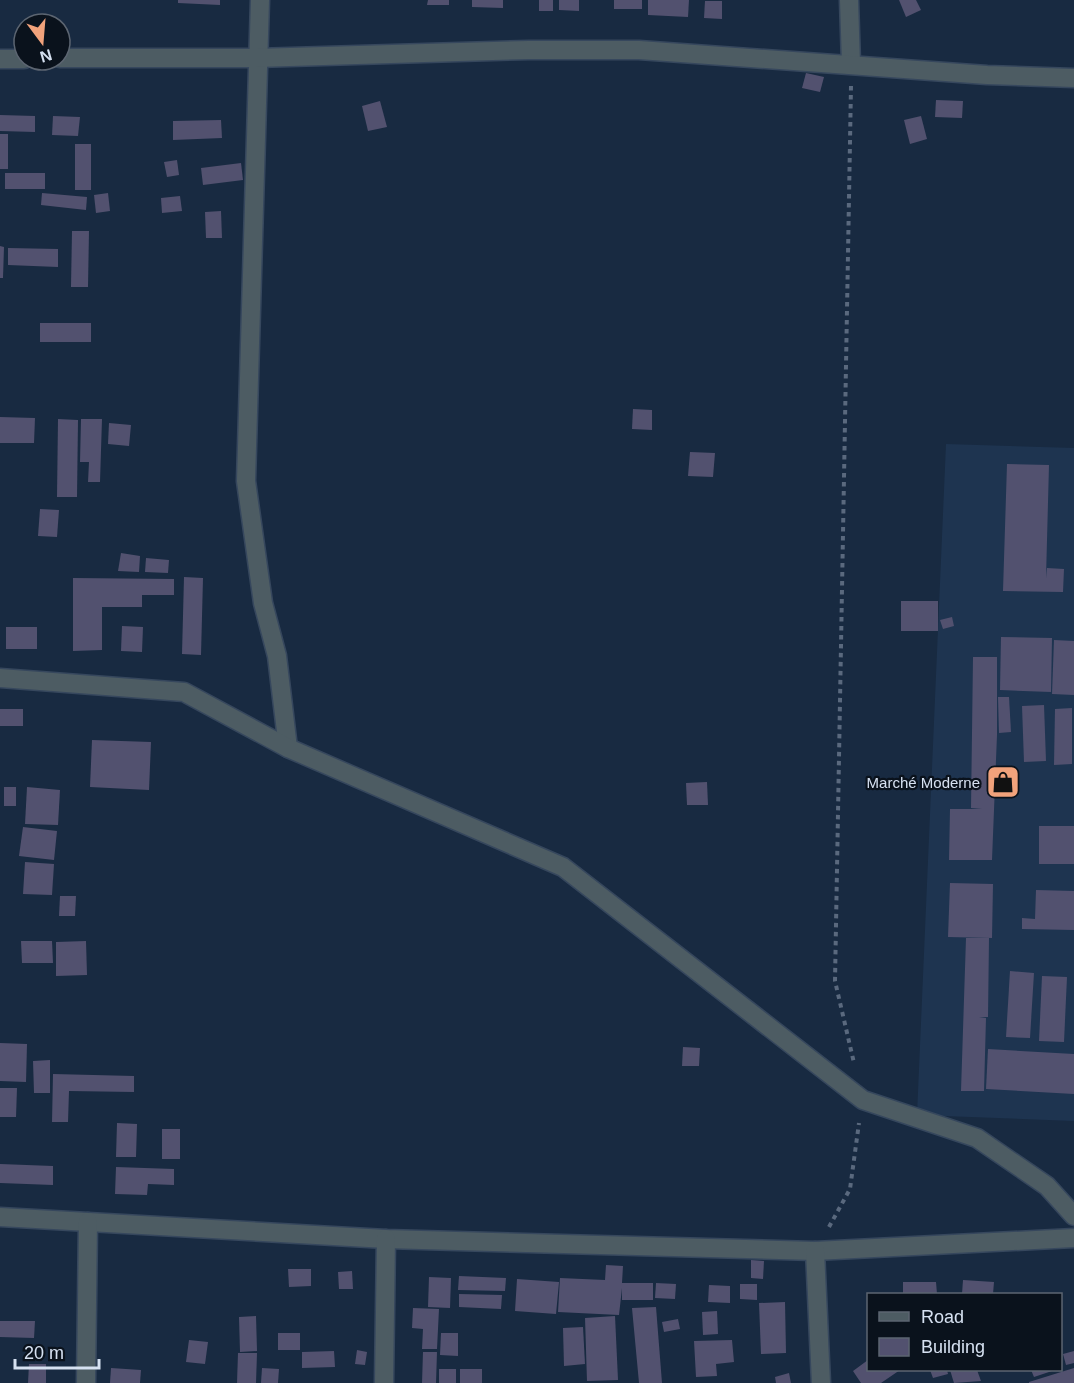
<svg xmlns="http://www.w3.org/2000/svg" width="1074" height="1383" viewBox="0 0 1074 1383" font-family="Arial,sans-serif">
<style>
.built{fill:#1e3450}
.building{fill:#52516f}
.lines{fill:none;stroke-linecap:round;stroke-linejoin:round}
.street-casing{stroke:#36475d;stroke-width:21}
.path{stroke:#5a697e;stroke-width:4;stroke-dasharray:4.5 4.5;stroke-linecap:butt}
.street{stroke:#4d5c63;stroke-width:18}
.labels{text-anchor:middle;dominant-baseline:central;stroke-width:4.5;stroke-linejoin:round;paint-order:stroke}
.poi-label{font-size:15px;fill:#d6e1f1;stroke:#0a121c;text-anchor:end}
</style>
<rect width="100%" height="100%" fill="#182a41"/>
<path class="built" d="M946 444 1074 448V1121L917 1115Z"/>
<g class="building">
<path d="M178 0H220V5L178 3Z"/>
<path d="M428 0H449V5H427Z"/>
<path d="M472 0H503V8L472 7Z"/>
<rect x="539" y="0" width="14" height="11"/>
<path d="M559 0H579V11L559 10Z"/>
<rect x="614" y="0" width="28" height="9"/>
<path d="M648 0H689L688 17 648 15Z"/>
<path d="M899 0H916L921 10 906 17Z"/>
<path d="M705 1H722V19L704 18Z"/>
<path d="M806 73 824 77 820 92 802 88Z"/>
<path d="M936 100 963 101 962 118 935 117Z"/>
<path d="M380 101 387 127 368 131 362 106Z"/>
<path d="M0 115 35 116V132L0 131Z"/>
<path d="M53 116 80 117 78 136 52 135Z"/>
<path d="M921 116 927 139 910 144 904 120Z"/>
<path d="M221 120 222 138 173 140V121Z"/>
<rect x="0" y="134" width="8" height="35"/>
<rect x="75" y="144" width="16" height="46"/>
<path d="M177 160 179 175 167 177 164 162Z"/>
<path d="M241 163 243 180 203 185 201 168Z"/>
<rect x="5" y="173" width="40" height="16"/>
<path d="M42 193 87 197 86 210 41 205Z"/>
<path d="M108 193 110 211 96 213 94 195Z"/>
<path d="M180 196 182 211 162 213 161 198Z"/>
<path d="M221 211 222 238H206L205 212Z"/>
<path d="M72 231H89L88 287H71Z"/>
<path d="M0 246 4 247 3 278H0Z"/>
<path d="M8 248 58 249V267L8 265Z"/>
<rect x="40" y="323" width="51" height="19"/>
<path d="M633 409 652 410V430L632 429Z"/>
<path d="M0 417 35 418 34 443H0Z"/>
<path d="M58 419 78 420 77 497H57Z"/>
<path d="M81 419H102L100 482H88L89 462H80Z"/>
<path d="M109 423 131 425 129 446 108 444Z"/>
<path d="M690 452 715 453 713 477 688 476Z"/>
<path d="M1007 464 1049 465 1046 578 1047 568 1064 569 1063 592 1003 591Z"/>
<path d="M40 509 59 510 57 537 38 536Z"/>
<path d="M121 553 140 556 139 572 118 571Z"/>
<path d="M146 558 169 560 168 573 145 572Z"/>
<path d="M184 577 203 578 201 655 182 654Z"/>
<path d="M73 578 174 579V595H142V607H102V650L73 651Z"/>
<rect x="901" y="601" width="37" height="30"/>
<path d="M952 617 954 626 943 629 940 620Z"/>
<path d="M122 626 143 627 142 652 121 651Z"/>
<rect x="6" y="627" width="31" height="22"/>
<path d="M1001 637 1052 638 1051 692 1000 690Z"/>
<path d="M1054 640 1074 641V695L1052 694Z"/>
<path d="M973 657H997V735L992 860H949L950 809H982L971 808Z"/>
<path d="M998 697H1009L1011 732 999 733Z"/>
<path d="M1044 705 1046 761 1024 762 1022 706Z"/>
<path d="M1072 708V764L1054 765 1055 709Z"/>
<rect x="0" y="709" width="23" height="17"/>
<path d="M92 740 151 742 149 790 90 787Z"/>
<path d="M707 782 708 805H687L686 783Z"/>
<rect x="4" y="787" width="12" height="19"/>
<path d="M27 787 60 790 58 825 25 824Z"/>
<rect x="1039" y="826" width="35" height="38"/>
<path d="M23 827 57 831 54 860 19 856Z"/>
<path d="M25 862 54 864 52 895 23 894Z"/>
<path d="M950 883 993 884 992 938 948 937Z"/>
<path d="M1036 890 1074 891V930L1022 929V918L1035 919Z"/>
<path d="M60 896H76L75 916H59Z"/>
<path d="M966 938H989L988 1017H979L986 1018 984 1091H961Z"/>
<path d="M21 941H52L53 963H22Z"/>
<path d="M86 941 87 975 56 976V942Z"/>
<path d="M1010 971 1034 973 1030 1038 1006 1037Z"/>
<path d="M1042 976 1067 977 1064 1042 1039 1041Z"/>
<path d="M0 1043 27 1044 26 1082 0 1081Z"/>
<path d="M683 1047 700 1048 699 1066H682Z"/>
<path d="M988 1049 1074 1054V1094L986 1089Z"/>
<path d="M50 1060V1093H34L33 1061Z"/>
<path d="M53 1074 134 1076V1092L69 1091 68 1122H52Z"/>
<path d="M0 1088H17L16 1117H0Z"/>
<path d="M117 1123 137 1124 136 1157H116Z"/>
<rect x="162" y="1129" width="18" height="30"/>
<path d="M0 1164 53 1166V1185L0 1183Z"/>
<path d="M116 1167 174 1169V1185L148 1184 147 1195 115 1194Z"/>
<path d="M751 1260 764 1261 763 1279 751 1278Z"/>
<path d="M606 1265 623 1266 622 1283H653V1300H622V1288L619 1315 558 1312 560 1278 605 1280Z"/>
<path d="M288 1269H311V1286L289 1287Z"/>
<path d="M352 1271 353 1289H339L338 1272Z"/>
<path d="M459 1276 506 1278 505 1291 458 1290Z"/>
<path d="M429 1277 451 1278 450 1308 428 1307Z"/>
<path d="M517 1279 559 1282 556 1314 515 1311Z"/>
<path d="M963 1280 994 1282 993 1294H962Z"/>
<path d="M903 1282H936L937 1294H903Z"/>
<path d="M656 1283 676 1284 675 1299 655 1298Z"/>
<path d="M740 1284H757V1300L740 1299Z"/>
<path d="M709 1285 730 1286V1303L708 1302Z"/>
<path d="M459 1294 502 1295 501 1309 459 1307Z"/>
<path d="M785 1302 786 1353 761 1354 759 1303Z"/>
<path d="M656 1307 662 1383H639L632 1308Z"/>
<path d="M413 1308 439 1309 437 1349H422L423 1329 412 1328Z"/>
<path d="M717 1311 718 1334 703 1335 702 1312Z"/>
<path d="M256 1316 257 1351 240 1352 239 1317Z"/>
<path d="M615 1316 618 1380 587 1381 585 1318Z"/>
<path d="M678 1319 680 1329 664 1332 662 1322Z"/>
<path d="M0 1321H35L34 1338 0 1337Z"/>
<path d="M583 1327 585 1364 564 1366 563 1328Z"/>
<rect x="278" y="1333" width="22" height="17"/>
<path d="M441 1333H458V1356L440 1355Z"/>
<path d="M189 1340 208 1342 205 1364 186 1362Z"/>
<path d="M732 1340 734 1362 716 1364 717 1376 696 1377 694 1341Z"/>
<path d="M357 1350 367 1352 365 1365 355 1364Z"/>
<path d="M334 1351 335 1367 302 1368V1352Z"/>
<path d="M1074 1351V1363L1066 1365 1063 1354Z"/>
<path d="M423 1352H437L436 1383H422Z"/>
<path d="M238 1353H257L256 1383H237Z"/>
<path d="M868 1360V1370H900L881 1383H861L853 1371Z"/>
<path d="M29 1364H46V1383H28Z"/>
<path d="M111 1368 141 1370 140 1383H110Z"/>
<path d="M262 1368 279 1369 278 1383H261Z"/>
<path d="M1074 1368V1383H1029V1382Z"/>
<rect x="439" y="1369" width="17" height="14"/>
<rect x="460" y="1369" width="22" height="14"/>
<path d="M930 1370H947L948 1374 933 1378Z"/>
<path d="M950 1370H977L981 1381 954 1383Z"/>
<path d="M1031 1370H1055L1034 1377Z"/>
<path d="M789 1373 791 1383H776L775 1377Z"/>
</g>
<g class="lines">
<g class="street-casing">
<g id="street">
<path d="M260 0 246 481 263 603 277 656 288 748"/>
<path d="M849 0 851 64"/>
<path d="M60 58H256L529 50H639L987 75 1074 78"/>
<path d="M0 59H24"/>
<path d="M0 678 184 692 288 748 563 867 863 1100 977 1138 1047 1186 1074 1216"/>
<path d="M0 1217 386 1239 815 1251 1074 1238"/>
<path d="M815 1251 821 1383"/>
<path d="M86 1383 88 1222"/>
<path d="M384 1383 386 1239"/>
</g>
</g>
<g class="path">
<path d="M851 86 835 981 854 1063"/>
<path d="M829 1227 850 1189 859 1123"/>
</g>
<use href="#street" class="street"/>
</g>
<defs>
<g id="shop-square" transform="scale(1.725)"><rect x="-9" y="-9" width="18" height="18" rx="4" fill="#f1a27b" stroke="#0a121c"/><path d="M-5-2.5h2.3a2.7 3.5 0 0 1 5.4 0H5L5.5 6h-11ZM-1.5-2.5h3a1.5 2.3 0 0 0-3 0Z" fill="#111"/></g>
</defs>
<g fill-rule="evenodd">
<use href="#shop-square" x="1003" y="782"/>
</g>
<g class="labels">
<g class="poi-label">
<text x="980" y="782">Marché Moderne</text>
</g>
</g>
<rect x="867" y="1293" width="195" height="78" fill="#0a121c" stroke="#5c6571" stroke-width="1.5"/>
<rect x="879" y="1312" width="30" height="9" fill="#4d5c63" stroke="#5c6571" stroke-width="1.5"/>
<text x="921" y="1323" font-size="18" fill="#d6e1f1">Road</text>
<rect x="879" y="1338" width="30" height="18" fill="#52516f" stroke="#5c6571" stroke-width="1.5"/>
<text x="921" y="1353" font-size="18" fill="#d6e1f1">Building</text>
<g transform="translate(42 42) rotate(164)"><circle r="28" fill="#0a121c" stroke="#5c6571" stroke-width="1.5"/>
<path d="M0-4.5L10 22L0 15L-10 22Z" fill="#f1a27b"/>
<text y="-9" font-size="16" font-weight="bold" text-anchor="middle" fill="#d6e1f1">N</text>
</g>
<path d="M15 1359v9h84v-9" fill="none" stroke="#d6e1f1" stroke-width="3"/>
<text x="24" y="1359" font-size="18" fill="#d6e1f1" stroke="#0a121c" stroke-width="4.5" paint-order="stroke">20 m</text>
</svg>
